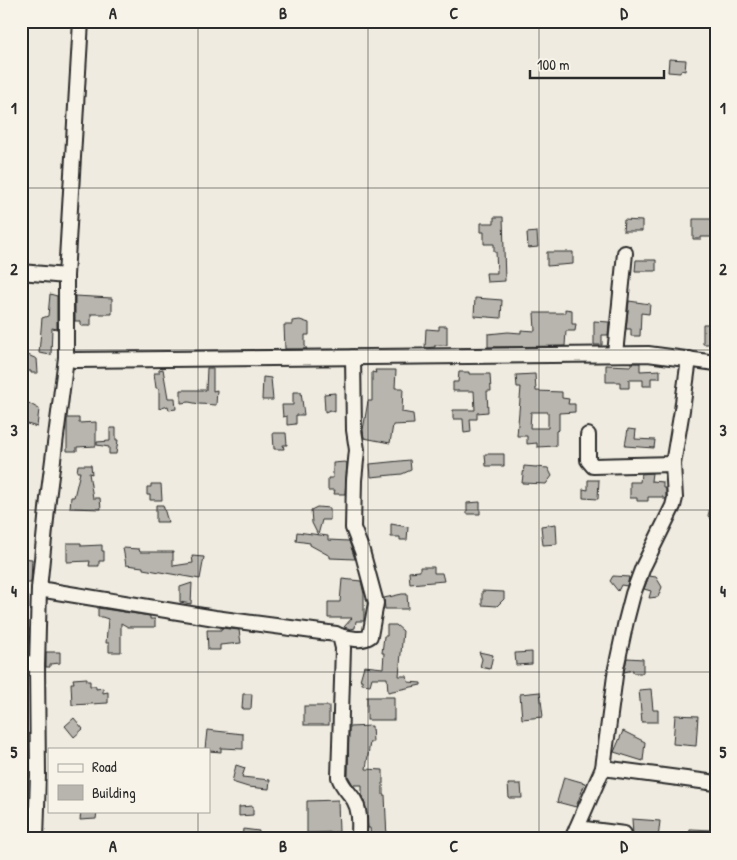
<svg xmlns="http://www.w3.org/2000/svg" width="737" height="860" viewBox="0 0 737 860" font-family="'Patrick Hand',sans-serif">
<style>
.building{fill:#b8b5ae;stroke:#2b2b2b;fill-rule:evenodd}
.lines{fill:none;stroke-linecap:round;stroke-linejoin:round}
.minor-casing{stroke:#2b2b2b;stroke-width:18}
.minor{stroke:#f7f3e8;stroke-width:14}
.grid{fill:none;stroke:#2b2b2b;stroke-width:1;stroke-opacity:0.55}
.neatline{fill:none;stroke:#2b2b2b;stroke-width:2}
.grid-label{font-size:16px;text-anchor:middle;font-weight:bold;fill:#2b2b2b}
</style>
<rect width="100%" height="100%" fill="#efebe0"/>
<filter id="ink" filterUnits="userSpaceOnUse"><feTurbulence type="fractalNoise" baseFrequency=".02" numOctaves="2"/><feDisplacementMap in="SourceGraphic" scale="10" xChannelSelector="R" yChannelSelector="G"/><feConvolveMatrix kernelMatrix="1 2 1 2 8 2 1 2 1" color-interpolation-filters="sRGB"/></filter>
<g filter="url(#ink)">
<g class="building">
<path d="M669 59 686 60 685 71 681 70 680 73 668 72Z"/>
<path d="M494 217H503L505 281 487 282 486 273H497L496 252H494V244H484V232H481V223H494Z"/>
<path d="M693 219H716V237H701V239H693Z"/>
<path d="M624 220 642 221V231H623Z"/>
<path d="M537 232 538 247 528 248 527 233Z"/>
<path d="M547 252H573V264L547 266Z"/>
<path d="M636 260H656V271H635Z"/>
<path d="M50 294 57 296V329L52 328 51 355 39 353 42 318 48 316Z"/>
<path d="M75 296 112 298V314H91V326H81V321H75Z"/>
<path d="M475 298 502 300 501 318 474 316Z"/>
<path d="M629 301 650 304 649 314 641 313 640 336H631V329H626Z"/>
<path d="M565 309 572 310V324H576L575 331H566L565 346 488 347V334L508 332 521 333V330L535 331 534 313H565Z"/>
<path d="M300 320 309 323V335H305V346L307 349H285L284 325H292V321Z"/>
<path d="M594 321 609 322 608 335H602V345H594Z"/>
<path d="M703 324H716V338H711V344H703Z"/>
<path d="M439 326H447V345H435V347L425 348 426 329 439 330Z"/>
<path d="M21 352 37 359 38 373H31V371H21Z"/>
<path d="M631 363H640V371L660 370V378H651V386H643V380H629V388H620V382H606V365L631 366Z"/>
<path d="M207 368H213V391L217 390 216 405 199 404 189 402 181 403V390H206Z"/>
<path d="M163 369 168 398H175L176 409 169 410 168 406 159 409V388H156L154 373H159V370Z"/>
<path d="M375 370H396L395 388H403L402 412 413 414 414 424 393 425 390 443 364 438 363 430 368 401H372V372L376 373Z"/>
<path d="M459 372H469V374H490L491 391H487L488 412 477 413V419H470L471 432 464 433 463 419H453V410H475L474 391H453V382H458Z"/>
<path d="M535 374 536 391 562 392V398L569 399 568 404H575V412L559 413V430L556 431V446L537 447V443L527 444V436H517L521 387H517L516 375ZM531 412H548V428H530Z"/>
<path d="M263 377 271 378 273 400H262Z"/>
<path d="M293 392H301L304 415H296V424L287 425V416L283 417 282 405H293Z"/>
<path d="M335 393V412L330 410 325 412 324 394Z"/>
<path d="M25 401 39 409 37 427 21 422V414Z"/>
<path d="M67 418H79V423L96 422V446L77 447V451H67Z"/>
<path d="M110 428H116V440H118L116 454H109V447L97 445V442L110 441Z"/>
<path d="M628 429 636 430 635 439 655 440 654 448 625 446Z"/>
<path d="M273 433H286L287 445H283L284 449H274Z"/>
<path d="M485 454H504V466H486Z"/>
<path d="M410 460 411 470 402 474 371 477 370 464Z"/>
<path d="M345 462 347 463 345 494H334L335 490H328V478H333V463Z"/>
<path d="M78 465H91L92 474 89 473 93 498H100L101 509 70 508 71 497H74L80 472H77Z"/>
<path d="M524 466 548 468 552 476 546 484 522 483Z"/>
<path d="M652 473 651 481 663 482V488H666V499H663V497H648V501H637V498H630V482H640L641 474Z"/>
<path d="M588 480H599L598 499 583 498V489L588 490Z"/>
<path d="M151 484H161L162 500H150V495H147V487H151Z"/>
<path d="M713 494 716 495V524L708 516Z"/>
<path d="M480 502V514H467V503Z"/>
<path d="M156 505H163L168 522H156Z"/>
<path d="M317 507 330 508V520H322L318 535 312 523 311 510Z"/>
<path d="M391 524 408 527 407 540H400V537H391Z"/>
<path d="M556 524 557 544 543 545 541 526Z"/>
<path d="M297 532 328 536V540L349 541 355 559 330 558V556L310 545V543L296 541Z"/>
<path d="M67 543H81V546L102 545V551H104V561H99V566H89L90 561 67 562Z"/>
<path d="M123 548 139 549 140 552H173V566L193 563 192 556 204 557 200 579 143 569V567L126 565Z"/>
<path d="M21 558 32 559 31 583H21Z"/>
<path d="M420 567H434V573H442L444 581 410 584 409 572 420 571Z"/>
<path d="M613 576 629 577 627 586 621 585 618 591 610 581Z"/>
<path d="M649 576 656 577 662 587 658 597 649 598 651 591 644 589Z"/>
<path d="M342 579 361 581 364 594V621H356L355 628 351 629 344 627 352 618H328V602H340Z"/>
<path d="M192 583 191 604 180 602V587Z"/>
<path d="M482 591 504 592V599L497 606 482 605Z"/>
<path d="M402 594H407L408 609H385L384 598Z"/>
<path d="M98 608 150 616V619H155V627H128L121 623V652H109V643H106L108 619 102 617H98Z"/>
<path d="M387 625H396L403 631 399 676H407L408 682 421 683V685L388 692 387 678H372L370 685 362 684V680H360L364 666 383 668 384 653H382L384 636H387Z"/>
<path d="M221 628 239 630 241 643 220 645V650H208L207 630H221Z"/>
<path d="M23 629H29V655L22 653Z"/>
<path d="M46 652H60V663L50 664V667H46Z"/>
<path d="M479 652 493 655 490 669 480 667 482 659Z"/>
<path d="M532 652V664L516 665 515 653Z"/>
<path d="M627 658 643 659V673H633V670L624 672Z"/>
<path d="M87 678V681H90V686H96V689L103 688V693L108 692V703L72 705 71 683H74L73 679Z"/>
<path d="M651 689 653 710H658V722H642L639 690Z"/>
<path d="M540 692 543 717 522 719 520 694Z"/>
<path d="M243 694H252L251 709H242Z"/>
<rect x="367" y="697" width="27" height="23"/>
<rect x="304" y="706" width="25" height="19"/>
<path d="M675 715 698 716 696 746 673 744Z"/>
<path d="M74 718 83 729 74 737 65 726Z"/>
<path d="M372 726 373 742H370L366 769 383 770V795H385L387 839H371L370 828H368L366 808 362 797V785H353L348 776 349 727Z"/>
<path d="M207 730 243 734V749L221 748V752L209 751V749H205Z"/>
<path d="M623 731 645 742 643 761 614 752Z"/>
<path d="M236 765 245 768 242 777 270 780 269 789 248 787 232 782Z"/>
<path d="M564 777 585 783 576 807 557 802Z"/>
<path d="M508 784H521L522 798H509Z"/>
<path d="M338 800 339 832 307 833V801Z"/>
<rect x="21" y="806" width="7" height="19"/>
<path d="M253 806V815L239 816V807Z"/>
<path d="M81 811H97L96 819 80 820Z"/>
<path d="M632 819 660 821 658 839H631L633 835Z"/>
<path d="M243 829 259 831 258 839H242Z"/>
<path d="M690 829 713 830V839H689Z"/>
</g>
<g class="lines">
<g class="minor-casing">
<g id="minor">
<path d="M81 21 66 276V358L75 360 648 354 716 363"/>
<path d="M21 272 66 276"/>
<path d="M615 354 625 253"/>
<path d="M588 435V460L593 466 673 464"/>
<path d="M39 589 215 618 336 634 340 636 343 648 339 777C342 787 349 792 354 800 361 812 359 825 359 839"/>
<path d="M340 636C350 638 362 642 370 636L376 603 362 551 353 528 354 480 357 450 354 430 353 357"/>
<path d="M21 662 37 665 38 775 36 839"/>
<path d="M37 665 39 589 48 499 66 358"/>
<path d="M603 768 716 783"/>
<path d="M577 828 624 834"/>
<path d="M572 839 603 768 616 668 626 621 633 594 643 567 673 506 675 498 673 464 682 410 689 359"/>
</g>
</g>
<use href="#minor" class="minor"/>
</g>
</g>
<path class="grid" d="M198 21V749M368 21V839M539 21V839M21 188H716M21 350H716M21 510H716M21 672H716M198 811V839"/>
<rect width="737" height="860" fill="none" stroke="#f7f3e8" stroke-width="55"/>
<rect x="48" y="748" width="162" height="65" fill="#f7f3e8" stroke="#a5a39c"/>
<rect x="58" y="764" width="25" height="8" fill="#f7f3e8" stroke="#a5a39c"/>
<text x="92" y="772" font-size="15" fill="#2b2b2b">Road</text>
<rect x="58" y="785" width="25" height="15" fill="#b8b5ae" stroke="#a5a39c"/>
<text x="92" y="798" font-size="15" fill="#2b2b2b">Building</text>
<path d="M530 70v8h134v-8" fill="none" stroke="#2b2b2b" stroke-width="2.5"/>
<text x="537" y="70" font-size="15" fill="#2b2b2b" stroke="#f7f3e8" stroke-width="4" paint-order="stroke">100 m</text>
<rect x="28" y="28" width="682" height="804" class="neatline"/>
<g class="grid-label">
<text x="113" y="19">A</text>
<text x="283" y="19">B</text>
<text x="454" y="19">C</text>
<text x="624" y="19">D</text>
<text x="14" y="114">1</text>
<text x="723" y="114">1</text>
<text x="14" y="275">2</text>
<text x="723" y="275">2</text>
<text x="14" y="436">3</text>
<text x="723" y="436">3</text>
<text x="14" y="597">4</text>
<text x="723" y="597">4</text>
<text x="14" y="758">5</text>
<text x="723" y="758">5</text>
<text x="113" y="852">A</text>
<text x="283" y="852">B</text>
<text x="454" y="852">C</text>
<text x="624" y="852">D</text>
</g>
</svg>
